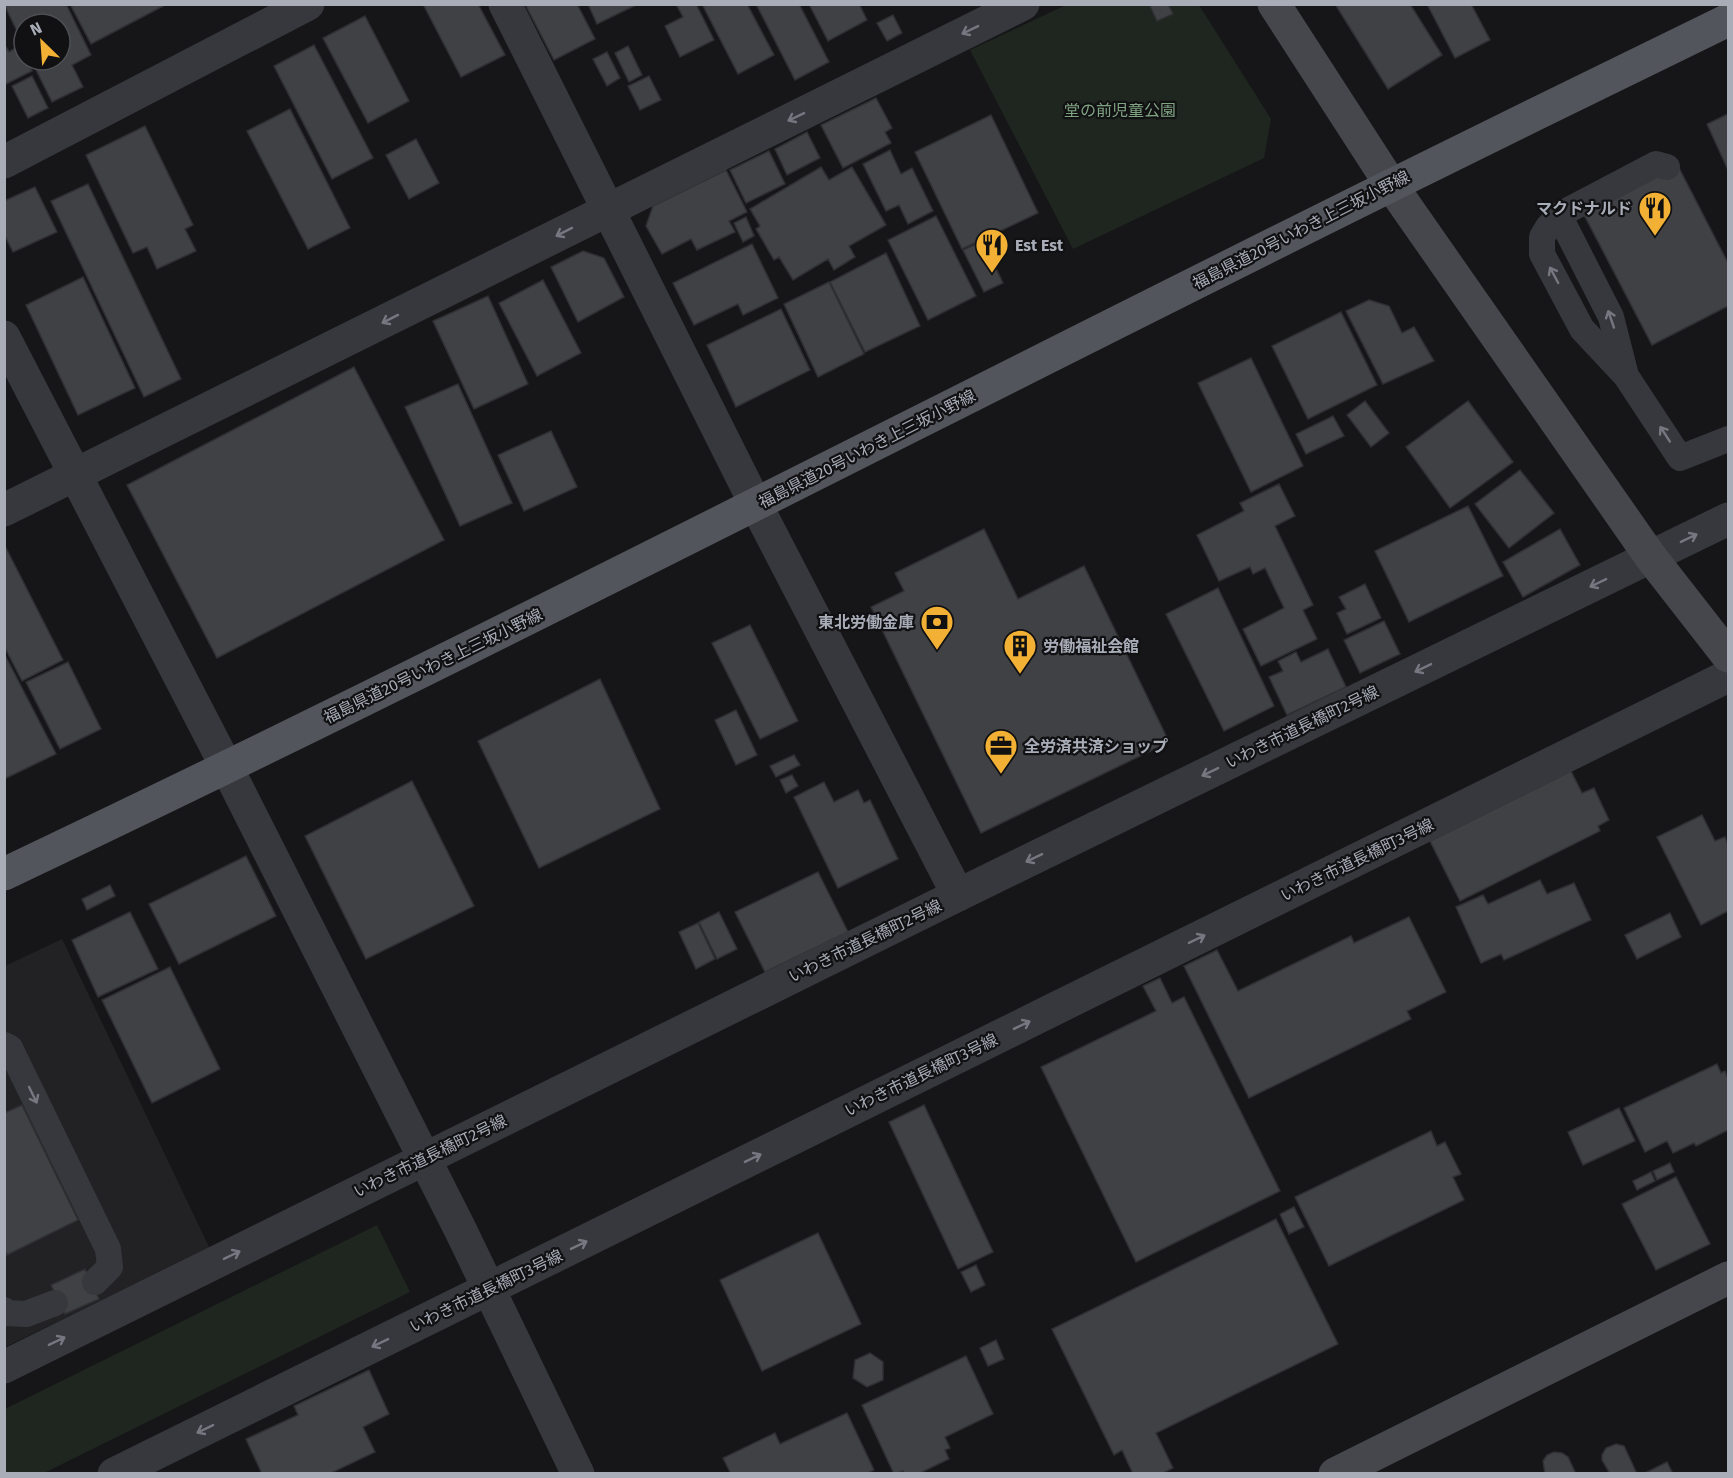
<svg xmlns="http://www.w3.org/2000/svg" width="1733" height="1478" viewBox="0 0 1733 1478" font-family="'Fira Sans','Noto Sans JP',sans-serif">
<style>
.built{fill:#222225}
.green{fill:#1e261f}
.building{fill:#404145;stroke:#303034;stroke-width:1.5}
.lines{fill:none;stroke-linecap:round;stroke-linejoin:round}
.lane{stroke:#37383d;stroke-width:26}
.street{stroke:#37383d;stroke-width:33}
.secondary{stroke:#45474d;stroke-width:33}
.primary{stroke:#53555c;stroke-width:33}
.oneway{stroke:#757881}
.labels{text-anchor:middle;dominant-baseline:central;stroke-width:4.5;stroke-linejoin:round;paint-order:stroke}
.park-label{font-size:16px;fill:#7fa381;stroke:#111113}
.poi-label{font-size:16px;font-weight:bold;fill:#a8adb8;stroke:#111113;text-anchor:start}
.street-label{font-size:16px;fill:#a8adb8;stroke:#111113}
</style>
<rect width="100%" height="100%" fill="#161618"/>
<path class="built" d="M62 939 210 1249 5 1347V966Z"/>
<g class="green">
<path d="M1066 5H1199L1271 119 1264 158 1073 249 970 50Z"/>
<path d="M377 1225 410 1292 44 1473H5V1409Z"/>
</g>
<g class="building">
<path d="M4 4H66L91 55 72 65 83 87 52 102 31 60H60V24H24V46Z"/>
<path d="M70 4H167L91 44Z"/>
<path d="M423 4H478L505 55 461 77Z"/>
<path d="M525 4H577L595 39 554 60Z"/>
<path d="M588 4H638L597 24Z"/>
<path d="M676 4H696L714 40 680 57 665 26 683 17Z"/>
<path d="M702 4H747L774 55 738 74Z"/>
<path d="M756 4H799L829 62 795 80Z"/>
<path d="M809 4H859L867 20 828 41Z"/>
<path d="M1149 4H1168L1173 14 1157 21Z"/>
<path d="M1335 4H1410L1442 55 1388 89Z"/>
<path d="M1427 4H1471L1490 40 1455 58Z"/>
<path d="M893 15 902 33 887 41 877 23Z"/>
<path d="M365 16 409 101 368 123 323 38Z"/>
<path d="M4 44 9 52 19 46 24 55V60H26L32 71 4 85Z"/>
<path d="M314 45 373 158 332 179 274 66Z"/>
<path d="M628 46 642 75 629 82 615 53Z"/>
<path d="M607 52 620 78 607 86 593 59Z"/>
<path d="M32 76 48 108 28 118 12 86Z"/>
<path d="M649 76 661 100 640 110 628 86Z"/>
<path d="M876 98 892 128 885 132 891 143 843 168 821 125Z"/>
<path d="M290 109 350 228 308 249 247 131Z"/>
<path d="M1728 114V170L1707 124Z"/>
<path d="M991 115 1038 213 962 249 915 152Z"/>
<path d="M145 126 193 225 185 229 196 251 157 269 147 247 133 253 86 155Z"/>
<path d="M807 132 820 158 787 175 775 149Z"/>
<path d="M416 139 439 183 409 199 386 155Z"/>
<path d="M890 150 901 174 912 168 933 211 908 224 899 205 886 211 863 164Z"/>
<path d="M769 151 785 184 746 203 730 170Z"/>
<path d="M1676 162 1728 263V306L1652 345 1582 211Z"/>
<path d="M821 167 829 180 852 167 886 225 849 246 855 257 834 270 828 259 793 280 779 257 774 260 756 229 760 226 750 209Z"/>
<path d="M726 170 747 212 729 221 735 232 697 250 691 239 662 254 646 226 653 206Z"/>
<path d="M88 184 181 379 144 397 51 201Z"/>
<path d="M35 187 57 232 13 252 4 234V201Z"/>
<path d="M936 216 976 296 928 320 888 240Z"/>
<path d="M746 217 754 236 743 242 734 223Z"/>
<path d="M983 241 1003 283 984 292 963 250Z"/>
<path d="M752 244 778 298 743 315 738 304 694 325 673 283Z"/>
<path d="M583 251 604 258 624 297 578 322 551 267Z"/>
<path d="M886 253 920 326 865 352 830 282Z"/>
<path d="M83 277 135 388 78 415 26 305Z"/>
<path d="M543 280 581 353 537 376 499 303Z"/>
<path d="M829 282 864 354 818 377 784 304Z"/>
<path d="M488 296 528 384 474 409 433 321Z"/>
<path d="M1369 300 1389 306 1402 333 1414 327 1434 361 1383 384 1346 311Z"/>
<path d="M781 309 810 370 736 407 707 345Z"/>
<path d="M1341 312 1377 385 1308 419 1272 346Z"/>
<path d="M1251 358 1303 466 1251 492 1198 383Z"/>
<path d="M354 367 444 540 217 658 127 485Z"/>
<path d="M458 384 512 503 460 526 405 407Z"/>
<path d="M1365 401 1389 433 1371 447 1347 415Z"/>
<path d="M1468 401 1513 462 1450 508 1406 447Z"/>
<path d="M1333 416 1344 436 1306 454 1296 434Z"/>
<path d="M551 431 577 487 524 511 498 455Z"/>
<path d="M1520 470 1554 513 1509 548 1475 504Z"/>
<path d="M1279 484 1295 516 1275 526 1313 605 1303 610 1317 639 1261 666 1243 629 1284 608 1265 568 1253 574 1250 567 1219 581 1197 535 1244 511 1240 503Z"/>
<path d="M1468 506 1503 576 1409 622 1375 551Z"/>
<path d="M984 529 1018 599 1084 566 1169 742 981 833 871 607 904 591 895 573Z"/>
<path d="M1560 529 1580 565 1523 597 1503 562Z"/>
<path d="M4 544 63 660 22 681 4 646Z"/>
<path d="M1365 584 1381 618 1347 634 1337 613 1346 609 1339 597Z"/>
<path d="M1218 588 1274 706 1224 731 1166 614Z"/>
<path d="M1384 621 1400 654 1360 673 1344 640Z"/>
<path d="M750 625 798 721 760 739 712 643Z"/>
<path d="M1328 649 1346 687 1287 715 1269 677 1283 671 1278 661 1296 652 1301 662Z"/>
<path d="M4 653 56 754 4 779Z"/>
<path d="M68 662 101 729 60 749 26 682Z"/>
<path d="M600 679 660 809 539 868 478 741Z"/>
<path d="M736 710 757 755 736 765 715 720Z"/>
<path d="M794 755 800 765 776 777 770 766Z"/>
<path d="M1571 771 1582 793 1594 788 1609 820 1598 826 1600 831 1460 901 1430 841Z"/>
<path d="M792 775 798 786 786 793 780 780Z"/>
<path d="M412 781 474 906 366 959 305 836Z"/>
<path d="M824 782 834 802 858 790 864 803 870 800 898 859 838 888 794 797Z"/>
<path d="M1702 815 1715 841 1725 837 1728 845V911L1701 925 1657 837Z"/>
<path d="M246 856 276 916 179 964 149 904Z"/>
<path d="M818 872 848 932 765 972 735 912Z"/>
<path d="M1540 880 1547 894 1574 883 1591 920 1504 960 1501 954 1481 963 1456 907 1483 895 1488 904Z"/>
<path d="M110 885 115 896 87 910 82 899Z"/>
<path d="M130 912 158 969 98 997 72 940Z"/>
<path d="M719 912 737 949 717 959 699 922Z"/>
<path d="M1670 913 1681 937 1637 959 1625 935Z"/>
<path d="M1409 917 1446 992 1407 1011 1411 1019 1249 1098 1184 966 1217 950 1238 991 1351 936 1354 943Z"/>
<path d="M698 923 715 959 696 969 679 932Z"/>
<path d="M170 967 220 1069 152 1103 102 1000Z"/>
<path d="M1160 978 1172 1003 1184 997 1280 1191 1136 1262 1041 1067 1156 1011 1143 986Z"/>
<path d="M1717 1064 1721 1073 1725 1071 1728 1079V1130L1696 1146 1694 1143 1673 1153 1667 1141 1645 1152 1624 1108Z"/>
<path d="M22 1105 78 1220 7 1255 4 1249V1113Z"/>
<path d="M924 1105 993 1252 958 1269 889 1122Z"/>
<path d="M1619 1108 1635 1141 1583 1165 1568 1132Z"/>
<path d="M1431 1131 1437 1146 1445 1142 1461 1174 1453 1177 1464 1200 1329 1266 1295 1197Z"/>
<path d="M1670 1163 1674 1172 1657 1180 1653 1171Z"/>
<path d="M1651 1172 1655 1181 1637 1190 1633 1181Z"/>
<path d="M1676 1177 1710 1244 1656 1270 1622 1204Z"/>
<path d="M1294 1207 1304 1227 1289 1234 1280 1214Z"/>
<path d="M1276 1219 1338 1344 1156 1433 1173 1468 1161 1474H1133L1122 1450 1114 1455 1052 1329Z"/>
<path d="M818 1233 861 1324 762 1371 720 1280Z"/>
<path d="M976 1265 985 1285 971 1292 961 1272Z"/>
<path d="M85 1269 99 1299 65 1314 51 1285Z"/>
<path d="M996 1340 1004 1359 988 1366 980 1348Z"/>
<path d="M870 1353 883 1362V1380L867 1387 853 1378 855 1360Z"/>
<path d="M966 1356 993 1414 945 1437 950 1448 945 1450 949 1459 918 1474H904L903 1471 894 1474 862 1405Z"/>
<path d="M369 1370 389 1414 363 1427 375 1452 329 1474H262L246 1439 298 1415 294 1406Z"/>
<path d="M847 1413 874 1470 866 1474H731L723 1458 775 1433 780 1444Z"/>
<path d="M1616 1444 1624 1446 1637 1474H1606L1609 1472 1602 1460V1455L1606 1448Z"/>
<path d="M1554 1452 1562 1453 1568 1457 1576 1474H1545L1543 1461 1547 1455Z"/>
<path d="M1667 1462 1673 1474H1643Z"/>
</g>
<g class="lines">
<g class="lane">
<path d="M1667 167 1656 164 1559 215 1548 227 1542 237V254L1582 329 1626 376 1680 458 1728 439"/>
<path d="M1559 215 1611 317 1625 372"/>
<path d="M4 1045 10 1048 108 1249 110 1267 95 1282"/>
<path d="M4 1310 6 1313 26 1314 55 1303"/>
</g>
<g class="street">
<path d="M505 4 756 505 958 895"/>
<path d="M4 162 308 4"/>
<path d="M4 337 227 768 460 1229 578 1474"/>
<path d="M4 510 1023 4"/>
<path d="M4 1367 958 895 1728 519"/>
<path d="M114 1474 1728 676"/>
</g>
<g class="secondary">
<path d="M1274 4 1391 185 1650 556 1728 656"/>
<path d="M1335 1474 1728 1278"/>
</g>
<path class="primary" d="M4 874C470 653 928 415 1390 186 1502 130 1616 75 1728 20"/>
</g>
<defs><path id="oneway-shaft" d="M-6 0H5M1.5-3L5.5 0L1.5 3" fill="none" stroke-width="1.6" stroke-linecap="round" stroke-linejoin="round" transform="scale(1.5)"/></defs>
<g class="oneway">
<use href="#oneway-shaft" transform="translate(970 30) rotate(154)"/>
<use href="#oneway-shaft" transform="translate(796 117) rotate(154)"/>
<use href="#oneway-shaft" transform="translate(564 232) rotate(153)"/>
<use href="#oneway-shaft" transform="translate(1554 275) rotate(-118)"/>
<use href="#oneway-shaft" transform="translate(390 319) rotate(153)"/>
<use href="#oneway-shaft" transform="translate(1611 319) rotate(-109)"/>
<use href="#oneway-shaft" transform="translate(1665 434) rotate(-123)"/>
<use href="#oneway-shaft" transform="translate(1689 538) rotate(-26)"/>
<use href="#oneway-shaft" transform="translate(1598 583) rotate(154)"/>
<use href="#oneway-shaft" transform="translate(1423 668) rotate(154)"/>
<use href="#oneway-shaft" transform="translate(1210 772) rotate(154)"/>
<use href="#oneway-shaft" transform="translate(1034 858) rotate(154)"/>
<use href="#oneway-shaft" transform="translate(1197 939) rotate(-26)"/>
<use href="#oneway-shaft" transform="translate(1022 1025) rotate(-26)"/>
<use href="#oneway-shaft" transform="translate(33 1095) rotate(64)"/>
<use href="#oneway-shaft" transform="translate(753 1158) rotate(-26)"/>
<use href="#oneway-shaft" transform="translate(579 1245) rotate(-26)"/>
<use href="#oneway-shaft" transform="translate(232 1255) rotate(-26)"/>
<use href="#oneway-shaft" transform="translate(57 1341) rotate(-26)"/>
<use href="#oneway-shaft" transform="translate(380 1343) rotate(154)"/>
<use href="#oneway-shaft" transform="translate(205 1429) rotate(154)"/>
</g>
<defs>
<g id="restaurant-pin" transform="scale(1.725)"><path d="M0 17L-7.5 6A9.5 9.5 0 1 1 7.5 6Z" fill="#f2b134" stroke="#111113"/><path d="M-5-6h1v4h1v-4h1v4h1v-4h1v5L-1.5 .5V6h-2V.5L-5-1ZM5-6V6H3V1.5H1.5Q1.5-4 5-6Z" fill="#111"/></g>
<g id="bank-pin" transform="scale(1.725)"><path d="M0 17L-7.5 6A9.5 9.5 0 1 1 7.5 6Z" fill="#f2b134" stroke="#111113"/><path d="M-6-4H6V4H-6ZM0-2.3a2.3 2.3 0 1 0 0 4.6a2.3 2.3 0 1 0 0-4.6Z" fill="#111"/></g>
<g id="building-pin" transform="scale(1.725)"><path d="M0 17L-7.5 6A9.5 9.5 0 1 1 7.5 6Z" fill="#f2b134" stroke="#111113"/><path d="M-4-6H4V6H1V3H-1V6H-4ZM-2.5-4.3h1.7v1.8h-1.7ZM.8-4.3h1.7v1.8H.8ZM-2.5-1h1.7V.8h-1.7ZM.8-1h1.7V.8H.8Z" fill="#111"/></g>
<g id="office-pin" transform="scale(1.725)"><path d="M0 17L-7.5 6A9.5 9.5 0 1 1 7.5 6Z" fill="#f2b134" stroke="#111113"/><path d="M-6-3h4V-5.5h4V-3h4V5H-6ZM-1-4.5V-3h2v-1.5ZM-6 0V1H6V0Z" fill="#111"/></g>
</defs>
<g fill-rule="evenodd">
<use href="#restaurant-pin" x="1655" y="208"/>
<use href="#restaurant-pin" x="992" y="245"/>
<use href="#bank-pin" x="937" y="622"/>
<use href="#building-pin" x="1020" y="646"/>
<use href="#office-pin" x="1001" y="746"/>
</g>
<g class="labels">
<g class="park-label">
<text x="1120" y="110">堂の前児童公園</text>
</g>
<g class="poi-label">
<text x="1632" y="208" text-anchor="end">マクドナルド</text>
<text x="1015" y="245">Est Est</text>
<text x="914" y="622" text-anchor="end">東北労働金庫</text>
<text x="1043" y="646">労働福祉会館</text>
<text x="1024" y="746">全労済共済ショップ</text>
</g>
<g class="street-label">
<text transform="translate(1301 230) rotate(-27)">福島県道20号いわき上三坂小野線</text>
<text transform="translate(867 449) rotate(-27)">福島県道20号いわき上三坂小野線</text>
<text transform="translate(433 666) rotate(-26)">福島県道20号いわき上三坂小野線</text>
<text transform="translate(1302 727) rotate(-26)">いわき市道長橋町2号線</text>
<text transform="translate(1357 860) rotate(-26)">いわき市道長橋町3号線</text>
<text transform="translate(865 941) rotate(-26)">いわき市道長橋町2号線</text>
<text transform="translate(921 1075) rotate(-26)">いわき市道長橋町3号線</text>
<text transform="translate(430 1156) rotate(-26)">いわき市道長橋町2号線</text>
<text transform="translate(486 1291) rotate(-26)">いわき市道長橋町3号線</text>
</g>
</g>
<rect width="1733" height="1478" fill="none" stroke="#a8adb8" stroke-width="12"/>
<g transform="translate(42 42) rotate(335)"><circle r="28" fill="#111113" stroke="#4d4f55" stroke-width="1.5"/>
<path d="M0-4.5L10 22L0 15L-10 22Z" fill="#f2b134"/>
<text y="-9" font-size="16" font-weight="bold" text-anchor="middle" fill="#a8adb8">N</text>
</g>
</svg>
